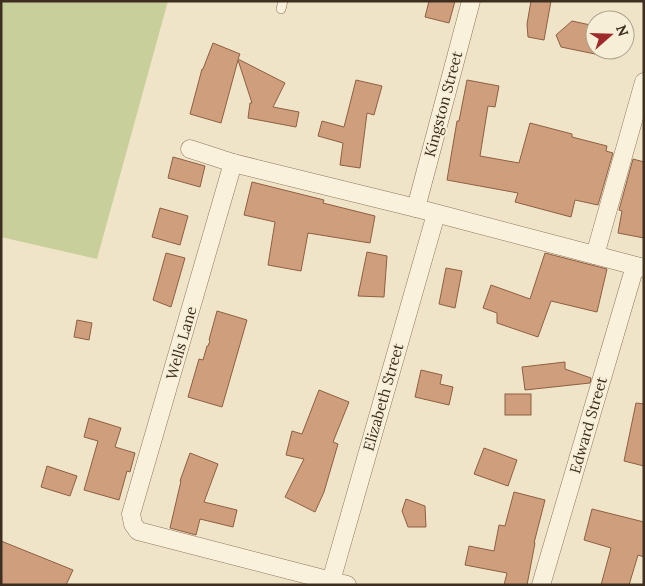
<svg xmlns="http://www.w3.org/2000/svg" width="645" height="586" viewBox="0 0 645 586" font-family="Lora,serif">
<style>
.garden{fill:#c9cf9b}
.building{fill:#cf9f7d;stroke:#8d5f41}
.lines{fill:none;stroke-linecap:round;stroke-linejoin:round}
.lane-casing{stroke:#8d765c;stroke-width:10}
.street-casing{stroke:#8d765c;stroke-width:19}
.lane{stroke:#faf1dc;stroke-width:9}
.street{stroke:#faf1dc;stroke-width:18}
.labels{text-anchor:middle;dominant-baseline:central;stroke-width:4;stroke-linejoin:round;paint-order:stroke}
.street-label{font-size:15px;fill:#3d2e20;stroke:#f7eed8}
</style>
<rect width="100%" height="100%" fill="#f0e4c8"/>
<path class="garden" d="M1 1H168L97 259 1 237Z"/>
<g class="building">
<path d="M429 1H455L449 23 425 17Z"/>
<path d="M531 1H551L544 40 528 37 527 24Z"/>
<path d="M572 21 595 26V54L561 47 556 35Z"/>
<path d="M213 43 240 54 238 59 285 83 273 107 299 112 296 127 248 118 250 103H252L238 60 221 123 190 114 202 69H203Z"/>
<path d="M356 80 382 86 374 115 367 113 360 168 340 165 343 143 318 136 322 121 344 127Z"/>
<path d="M467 80 499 86 495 107 488 106 480 156 519 163 530 123 572 134V137L607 146 606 151 613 153 598 205 575 200 571 217 515 202 518 193 447 180 457 121H459Z"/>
<path d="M173 157 205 166 200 187 168 178Z"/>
<path d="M633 159 644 162V238L618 233 622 211 619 210Z"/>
<path d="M252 182 324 200 323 203 375 216 370 243 308 233 301 271 268 265 275 222 244 215Z"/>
<path d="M160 208 188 216 180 245 152 237Z"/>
<path d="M367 252 387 256 384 297 358 296Z"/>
<path d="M166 253 185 258 171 307 153 300Z"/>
<path d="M545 253 607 269 597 312 551 301 538 337 497 323V313L483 308 491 285 530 299Z"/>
<path d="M446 268 462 271 455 308 439 304Z"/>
<path d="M217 311 247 320 222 407 188 397 199 359 203 360 207 346H208L210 341 209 340Z"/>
<path d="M77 320 92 323 89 340 74 337Z"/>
<path d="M565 362V369L591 378 590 383 525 390 522 367Z"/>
<path d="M421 370 442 375 440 384 453 387 449 405 415 397Z"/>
<path d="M319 390 349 402 333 442 338 444 324 492 315 512 285 497 304 459 286 455 292 431 302 434Z"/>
<rect x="505" y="394" width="26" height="21"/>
<path d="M636 403 644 404V466L624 461Z"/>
<path d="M89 418 121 428 115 447 135 453 130 472 127 471 119 500 84 490 98 441 84 437Z"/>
<path d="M484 448 517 460 508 486 474 474Z"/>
<path d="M190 453 218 464 204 502 237 510 233 527 200 519 196 535 170 528 181 481H180Z"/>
<path d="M47 466 77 476 70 496 41 487Z"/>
<path d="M514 492 545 500 534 543H535L527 585H504L507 573 465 565 469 546 494 551 499 525 505 526Z"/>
<path d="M406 499 425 506 426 527H408L402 511Z"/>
<path d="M592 509 644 522V557L638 555 629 585H601L611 548 584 540Z"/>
<path d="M1 541 73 570 66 585H1Z"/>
</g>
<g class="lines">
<g class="lane-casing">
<path id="lane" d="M281 9 283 1"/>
</g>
<g class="street-casing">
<g id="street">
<path d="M190 149 233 163 416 208 644 268"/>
<path d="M233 163 131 514 133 524 138 531 347 585"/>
<path d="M416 208 471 1"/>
<path d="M595 255 644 82"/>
<path d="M331 581 436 214"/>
<path d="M541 585 635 266"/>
</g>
</g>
<use href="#lane" class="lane"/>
<use href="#street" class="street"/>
</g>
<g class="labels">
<g class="street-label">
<text transform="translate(443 104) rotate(-75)">Kingston Street</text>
<text transform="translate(181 343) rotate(-74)">Wells Lane</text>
<text transform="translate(383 397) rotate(-74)">Elizabeth Street</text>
<text transform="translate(588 425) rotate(-74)">Edward Street</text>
</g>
</g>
<rect width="645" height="586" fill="none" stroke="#3d2e20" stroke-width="5"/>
<g transform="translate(610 35) rotate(70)"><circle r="24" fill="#f7eed8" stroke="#ada18e"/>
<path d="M0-4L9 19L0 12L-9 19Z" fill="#9e2a2b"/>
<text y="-8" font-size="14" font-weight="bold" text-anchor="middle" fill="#3d2e20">N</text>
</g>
</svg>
